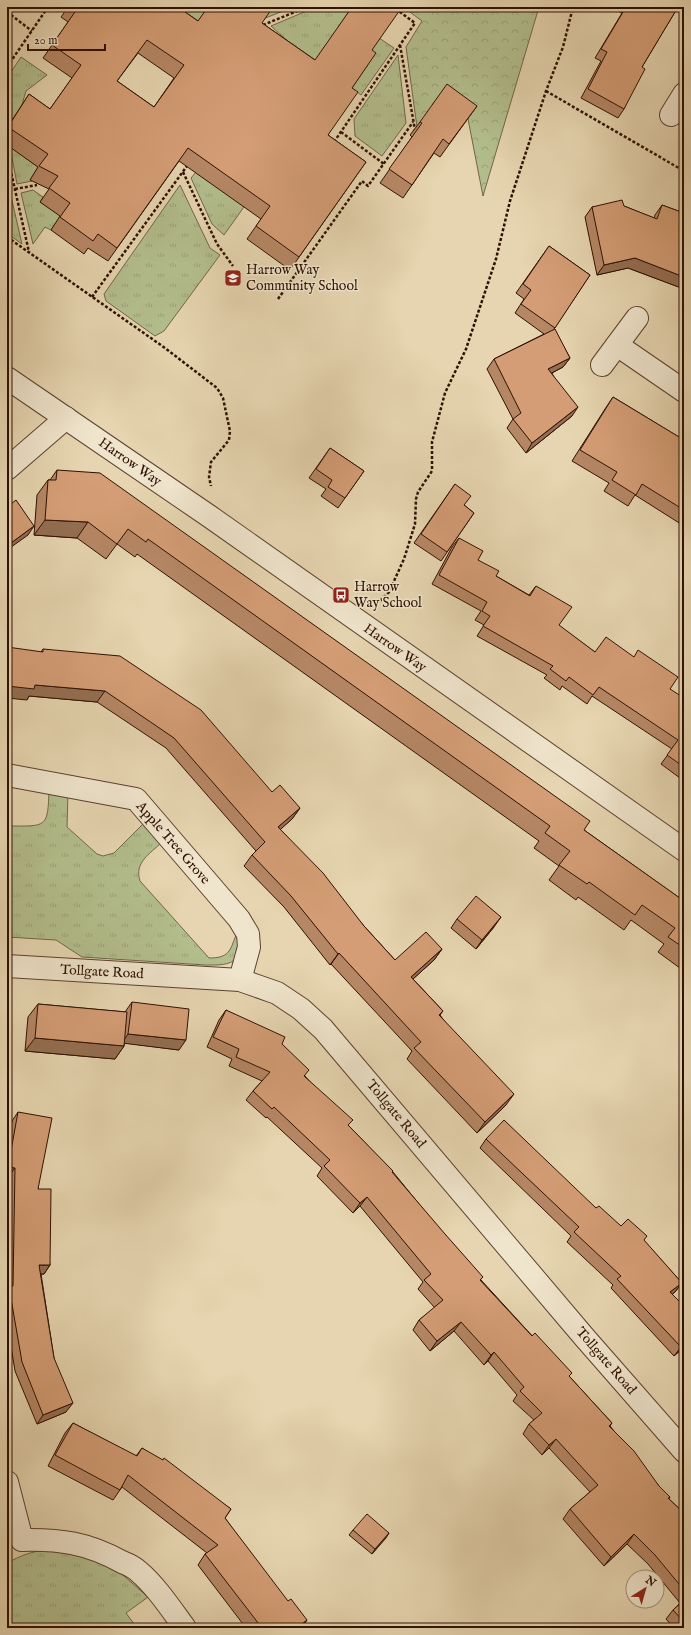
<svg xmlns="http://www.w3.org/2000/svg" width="691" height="1635" viewBox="0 0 691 1635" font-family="'IM FELL English',serif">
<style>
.grass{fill:url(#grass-tufts);stroke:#706748}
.forest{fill:url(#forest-crowns);stroke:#706748}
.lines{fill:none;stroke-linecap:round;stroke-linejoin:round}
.minor-casing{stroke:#5c412e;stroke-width:24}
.path{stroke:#2e1002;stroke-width:2.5;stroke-dasharray:3 2;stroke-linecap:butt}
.minor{stroke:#efe4cc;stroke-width:22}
.wall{fill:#b68765;stroke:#2e1002;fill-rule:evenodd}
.shaded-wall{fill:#946e52;stroke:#2e1002}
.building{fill:#d49d75;stroke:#2e1002;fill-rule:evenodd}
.labels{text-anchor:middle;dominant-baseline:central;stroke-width:3;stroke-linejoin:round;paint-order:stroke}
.poi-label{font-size:14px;fill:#2e1002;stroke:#efe4cc;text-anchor:start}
.street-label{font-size:14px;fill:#2e1002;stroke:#efe4cc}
</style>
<defs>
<pattern id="grass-tufts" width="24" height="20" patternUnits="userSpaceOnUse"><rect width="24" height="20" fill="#b3be8d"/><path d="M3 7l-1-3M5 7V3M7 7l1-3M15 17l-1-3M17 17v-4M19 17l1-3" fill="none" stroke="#9aa278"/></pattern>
<pattern id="forest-crowns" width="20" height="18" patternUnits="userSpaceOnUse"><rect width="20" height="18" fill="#b3be8d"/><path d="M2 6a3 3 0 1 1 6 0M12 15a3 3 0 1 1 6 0" fill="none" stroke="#9aa278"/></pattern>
</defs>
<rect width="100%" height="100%" fill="#e6d5b0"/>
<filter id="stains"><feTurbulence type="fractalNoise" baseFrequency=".005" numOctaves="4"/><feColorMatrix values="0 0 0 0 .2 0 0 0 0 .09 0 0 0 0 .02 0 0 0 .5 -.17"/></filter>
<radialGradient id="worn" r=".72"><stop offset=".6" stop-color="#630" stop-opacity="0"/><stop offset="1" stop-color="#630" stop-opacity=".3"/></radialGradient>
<g class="grass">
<path d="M167 7H208L194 27Z"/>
<path d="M273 7H293L263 19Z"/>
<path d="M316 7H352L346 16 350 19 314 62 293 46 271 26Z"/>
<path d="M376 36 394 48 361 95 352 88 367 66Z"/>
<path d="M398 55 406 123 382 156 355 136 354 119Z"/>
<path d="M21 57 47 75 26 91 21 108 9 124 7 122V78Z"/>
<path d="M10 147 38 167 30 180 32 181 17 184Z"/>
<path d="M196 172 251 197 224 235 212 224 191 178Z"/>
<path d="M7 179 22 244 7 233Z"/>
<path d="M180 185 210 248 220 255 164 331 155 336 106 301 104 294Z"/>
<path d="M33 190 43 197 40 202 61 216 51 230 45 227 33 244 21 193Z"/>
<path d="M49 788 68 792 67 827 97 854 103 856 114 853 145 822 162 842C150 854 134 862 140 881L209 958C229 958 230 951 236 935L241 933 238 958C228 966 218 965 205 965L82 957 56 940 7 937V826C47 826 48 829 49 788Z"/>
<path d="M47 1550 75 1553 116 1569 148 1597 126 1613 137 1628H7V1563C20 1556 32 1551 47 1550Z"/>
</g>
<path class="forest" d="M403 7H539L483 196 468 119 417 127 406 47 422 21Z"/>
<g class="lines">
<g class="minor-casing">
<g id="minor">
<path d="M671 115 684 94"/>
<path d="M617 345 684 391"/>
<path d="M602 365 637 318"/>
<path d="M7 378 209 516 684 850"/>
<path d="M7 469 66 418"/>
<path d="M7 775 136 799 239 919 248 934 249 947 240 980"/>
<path d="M7 966 240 980 277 993 301 1009 323 1029 585 1338 684 1451"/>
<path d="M7 1482 22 1540"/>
<path d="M22 1540C60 1539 88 1543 122 1562 127 1564 134 1567 138 1571 156 1586 171 1609 185 1628"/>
</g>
</g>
<g class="path">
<path d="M7 12 32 31"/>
<path d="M263 25 307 7"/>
<path d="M400 45 415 130"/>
<path d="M7 67 48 7"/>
<path d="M546 91 684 171"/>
<path d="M341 132 384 164"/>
<path d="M334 142 415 23 393 7"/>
<path d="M7 154 29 252"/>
<path d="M183 172 217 244 233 266"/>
<path d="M15 189 37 185"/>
<path d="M7 237 165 348 217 388 223 398 230 431 229 440 211 462 209 477 211 486"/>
<path d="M92 297 187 166"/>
<path d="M278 299 362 181 368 186 413 122"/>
<path d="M375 602 381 600 389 592 404 559 415 524 416 499 418 492 432 471V442L445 393 466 349 496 259 510 201 546 91 563 47 573 7"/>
</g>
<use href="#minor" class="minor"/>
</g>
<g class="wall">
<path d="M68 7H178L198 21 262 23 315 60 372 50 352 88 328 135 366 162 290 270 247 239 261 219 179 161 108 261 88 248 84 254 51 230 60 216 40 202 49 189 30 180 38 167 7 145V128L29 94 50 109 72 78 43 58 68 22 61 17ZM138 53 174 78 154 107 117 81Z"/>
<path d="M610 7H678L642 67 624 109 618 118 581 98 601 61 595 58 622 13Z"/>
<path d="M477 106 440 157 434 153 403 198 380 183 412 137 410 135 420 122Z"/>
<path d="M662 205 684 213V289L628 268 597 275 585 217 592 207 624 206 654 218 655 215Z"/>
<path d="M549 246 590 275 554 329 570 358 563 367 552 373 572 416 526 453 507 428 513 419 487 369 494 359 544 334 515 313 524 299 516 293Z"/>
<path d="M684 300V309L680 306Z"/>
<path d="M613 397 684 440V526L635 495 628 506 604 491 609 483 572 461 605 409Z"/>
<path d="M330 448 364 471 338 508 321 496 326 489 309 478Z"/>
<path d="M57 470 584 830 684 901V971L658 952 664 944 631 920 624 930 578 897 576 900 549 880 559 866 534 848 539 841 137 554 135 557 117 544 106 559 77 538 34 535 37 495 48 480H50Z"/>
<path d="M455 484 464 505 474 513 441 561 414 543Z"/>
<path d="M459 538 478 560 496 576 529 595 536 586 559 626 595 652 670 689 680 714 684 717V781L661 764 672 749 592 696 587 704 562 686 560 690 544 678 547 675 477 636 484 625 475 620 481 611 432 584 452 547Z"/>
<path d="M43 649 272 792 300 808 292 819 280 829 364 926 395 960 442 949 434 960 413 979 443 1011 440 1015 506 1105 477 1133 407 1059 412 1051 331 964 330 965 284 907 244 866 252 855 256 851 166 748 97 702 29 696 27 700 41 652Z"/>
<path d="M457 919 494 927 476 949 451 928Z"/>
<path d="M132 1002 179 1050 125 1043 124 1046 115 1059 25 1051 28 1017 38 1004 125 1012Z"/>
<path d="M226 1010 282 1044 305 1076 349 1126 393 1172 481 1280 612 1423 610 1426 659 1486 670 1497 669 1499 684 1513V1628H674L666 1619 673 1610 680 1603 648 1564 627 1544 604 1566 563 1519 570 1509 590 1492 549 1448 542 1455 523 1434 529 1424 534 1420 513 1401 517 1395 488 1361 484 1365 454 1331 430 1351 413 1330 419 1320 435 1308 418 1289 423 1282 360 1206 353 1213 317 1176 322 1168 267 1117 266 1118 246 1100 253 1091 262 1081 229 1066 232 1059 207 1047 219 1020Z"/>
<path d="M18 1112 38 1189 50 1265 44 1274H41L54 1358 66 1412 37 1424 15 1371 7 1321 8 1177H7V1148L12 1121Z"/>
<path d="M486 1139 596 1208 621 1226 644 1241 682 1283 675 1292 672 1294 684 1306V1347L674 1356 611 1288 613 1285 567 1242 571 1236 480 1148Z"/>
<path d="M73 1423 136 1456 142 1448 231 1509 225 1518 302 1628H246L198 1565 205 1554 207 1553 122 1487 113 1500 48 1466 65 1433Z"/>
<path d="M353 1530 389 1533 372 1554 349 1535Z"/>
</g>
<g class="shaded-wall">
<path d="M635 258 684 277V289L628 268 597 275 604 265Z"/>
<path d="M570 358 563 367 542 378 548 369Z"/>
<path d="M578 407 572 416 526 453 532 443Z"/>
<path d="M45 520 88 522 77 538 34 535Z"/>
<path d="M34 526 28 535 7 550V546Z"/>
<path d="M35 685 105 691 97 702 29 696 27 700 7 698V686Z"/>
<path d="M300 808 292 819 271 838 278 827Z"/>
<path d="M501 917 494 927 476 949 482 940Z"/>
<path d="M442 949 434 960 403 988 411 977Z"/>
<path d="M339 953 331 964 330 965 338 954Z"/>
<path d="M128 1034 186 1040 179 1050 122 1043Z"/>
<path d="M35 1038 124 1046 115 1059 25 1051Z"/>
<path d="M514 1094 506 1105 477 1133 485 1122Z"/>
<path d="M8 1167 15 1168 8 1177H7V1169Z"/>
<path d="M367 1197 360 1206 353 1213 360 1203Z"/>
<path d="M39 1265H50L44 1274H33Z"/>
<path d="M682 1283 675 1292 664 1301 670 1292Z"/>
<path d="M461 1322 454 1331 430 1351 437 1341Z"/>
<path d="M684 1344V1347L674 1356 681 1347Z"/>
<path d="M494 1352 488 1361 484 1365 491 1355Z"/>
<path d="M73 1403 66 1412 37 1424 43 1415Z"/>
<path d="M556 1439 549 1448 542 1455 549 1445Z"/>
<path d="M389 1533 386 1538 372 1554 375 1549Z"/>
<path d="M634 1534 627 1544 604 1566 611 1557Z"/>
<path d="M307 1620 302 1628H298L299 1626Z"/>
</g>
<g class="building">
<path d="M74 7H178L198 21 208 7H273L262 23 315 60 352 7H402L372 50 376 53 352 88 358 92 328 135 366 162 299 257 256 226 270 206 188 148 117 248 98 234 93 241 60 217 70 203 49 188 58 176 39 166 48 154 8 127 29 94 50 109 81 65 52 45 77 9ZM147 40 184 65 154 107 117 81Z"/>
<path d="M626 7H678L642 67 645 69 624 109 588 89 607 52 601 49Z"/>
<path d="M447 84 477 106 449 144 443 139 412 185 389 169 422 123 420 122Z"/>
<path d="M622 200 624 206 657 219 662 205 684 213V277L635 258 604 265 592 207Z"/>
<path d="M549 246 590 275 555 328 521 304 531 290 523 284Z"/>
<path d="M555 329 570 358 548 369 578 407 532 443 513 419 521 413 494 359Z"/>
<path d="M613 397 684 440V510L642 484 636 495 612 480 617 472 580 450Z"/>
<path d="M330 448 364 471 345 498 328 487 332 480 316 469Z"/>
<path d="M57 470 100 473 590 821 584 830 684 901V948L668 937 675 928 642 905 635 915 589 882 587 884 559 865 570 851 545 833 550 826 148 539 146 542 128 529 117 544 88 522 45 520 48 480H56Z"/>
<path d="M455 484 471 496 464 505 474 513 447 552 421 534Z"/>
<path d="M16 500 34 526 7 546V507Z"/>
<path d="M459 538 483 551 478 560 499 571 496 576 530 596 536 586 572 607 559 625 595 652 606 637 634 657 638 650 678 677 670 689 684 698V708L680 714 684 717V767L667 755 678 740 599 687 593 695 569 677 566 681 550 669 553 666 483 626 490 616 482 611 487 602 439 575Z"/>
<path d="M7 647 43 652V649L120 656 201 710 272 792 280 785 300 808 278 827 323 873 364 926 395 960 426 932 442 949 411 977 443 1011 439 1015 514 1094 485 1122 414 1048 421 1042 339 953 338 954 291 896 252 855 265 842 174 738 105 691 35 685 34 689 7 686Z"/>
<path d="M476 896 501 917 482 940 457 919Z"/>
<path d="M132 1002 189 1009 186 1040 128 1034Z"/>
<path d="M38 1004 127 1012 124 1046 35 1038Z"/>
<path d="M226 1010 285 1037 282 1044 309 1070 304 1076 353 1120 348 1125 393 1171 392 1172 445 1234 483 1277 480 1280 532 1336 535 1333 572 1373 569 1376 612 1423 609 1426 634 1451 659 1486 670 1497 668 1498 684 1513V1590L655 1555 634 1534 611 1557 570 1509 598 1485 556 1439 549 1445 529 1424 542 1413 520 1391 524 1387 494 1352 491 1355 461 1322 437 1341 419 1320 443 1300 424 1280 431 1274 367 1197 360 1203 324 1166 330 1160 274 1107 272 1109 253 1091 270 1072 236 1057 239 1049 213 1037Z"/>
<path d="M18 1112 52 1118 38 1189H51L50 1265H39L54 1358 73 1403 43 1415 22 1362 9 1287 13 1286 15 1168 8 1167Z"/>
<path d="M504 1120 596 1208 599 1206 621 1226 628 1219 647 1236 644 1240 682 1283 670 1292 684 1306V1344L681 1347 617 1279 621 1276 574 1232 579 1227 486 1139Z"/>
<path d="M73 1423 137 1456 142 1448 163 1460 164 1458 231 1509 225 1518 288 1601 291 1599 307 1620 299 1626 300 1628H262L205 1554 218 1545 128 1475 120 1490 55 1455Z"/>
<path d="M367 1514 389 1533 375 1549 353 1530Z"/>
<path d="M684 1600V1622L673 1610Z"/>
</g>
<defs>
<g id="school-square" transform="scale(0.9)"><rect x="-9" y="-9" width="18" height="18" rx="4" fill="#8f2418" stroke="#efe4cc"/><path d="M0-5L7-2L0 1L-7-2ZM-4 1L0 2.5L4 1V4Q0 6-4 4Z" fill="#fff"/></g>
<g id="bus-square" transform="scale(0.9)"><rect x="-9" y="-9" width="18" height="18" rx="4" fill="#8f2418" stroke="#efe4cc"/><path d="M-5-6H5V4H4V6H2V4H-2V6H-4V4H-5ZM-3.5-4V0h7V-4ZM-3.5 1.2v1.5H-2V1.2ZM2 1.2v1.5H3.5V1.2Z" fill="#fff"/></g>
</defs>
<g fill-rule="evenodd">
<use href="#school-square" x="233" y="278"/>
<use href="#bus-square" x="341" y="595"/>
</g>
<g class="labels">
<g class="poi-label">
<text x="246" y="270">Harrow Way<tspan x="246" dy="16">Community School</tspan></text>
<text x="354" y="587">Harrow<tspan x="354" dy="16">Way School</tspan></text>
</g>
<g class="street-label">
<text transform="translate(130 462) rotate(35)">Harrow Way</text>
<text transform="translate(395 648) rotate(35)">Harrow Way</text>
<text transform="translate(173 843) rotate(49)">Apple Tree Grove</text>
<text transform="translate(102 972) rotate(3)">Tollgate Road</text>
<text transform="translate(396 1114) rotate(50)">Tollgate Road</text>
<text transform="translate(606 1361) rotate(49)">Tollgate Road</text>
</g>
</g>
<rect width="691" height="1635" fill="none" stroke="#e6d5b0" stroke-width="24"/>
<rect x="8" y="8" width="675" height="1619" fill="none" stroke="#2e1002" stroke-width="2"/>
<rect x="12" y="12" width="667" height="1611" fill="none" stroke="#2e1002"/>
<g transform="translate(645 1589) rotate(37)"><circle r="19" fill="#efe4cc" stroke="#a28f7b"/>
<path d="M0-3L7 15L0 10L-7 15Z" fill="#8f2418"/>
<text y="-6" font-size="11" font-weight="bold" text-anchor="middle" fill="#2e1002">N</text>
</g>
<path d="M28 44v6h77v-6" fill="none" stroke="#2e1002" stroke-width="2"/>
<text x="34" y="44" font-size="12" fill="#2e1002" stroke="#efe4cc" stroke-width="3" paint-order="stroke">20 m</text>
<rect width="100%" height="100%" filter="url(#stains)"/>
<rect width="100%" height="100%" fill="url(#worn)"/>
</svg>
